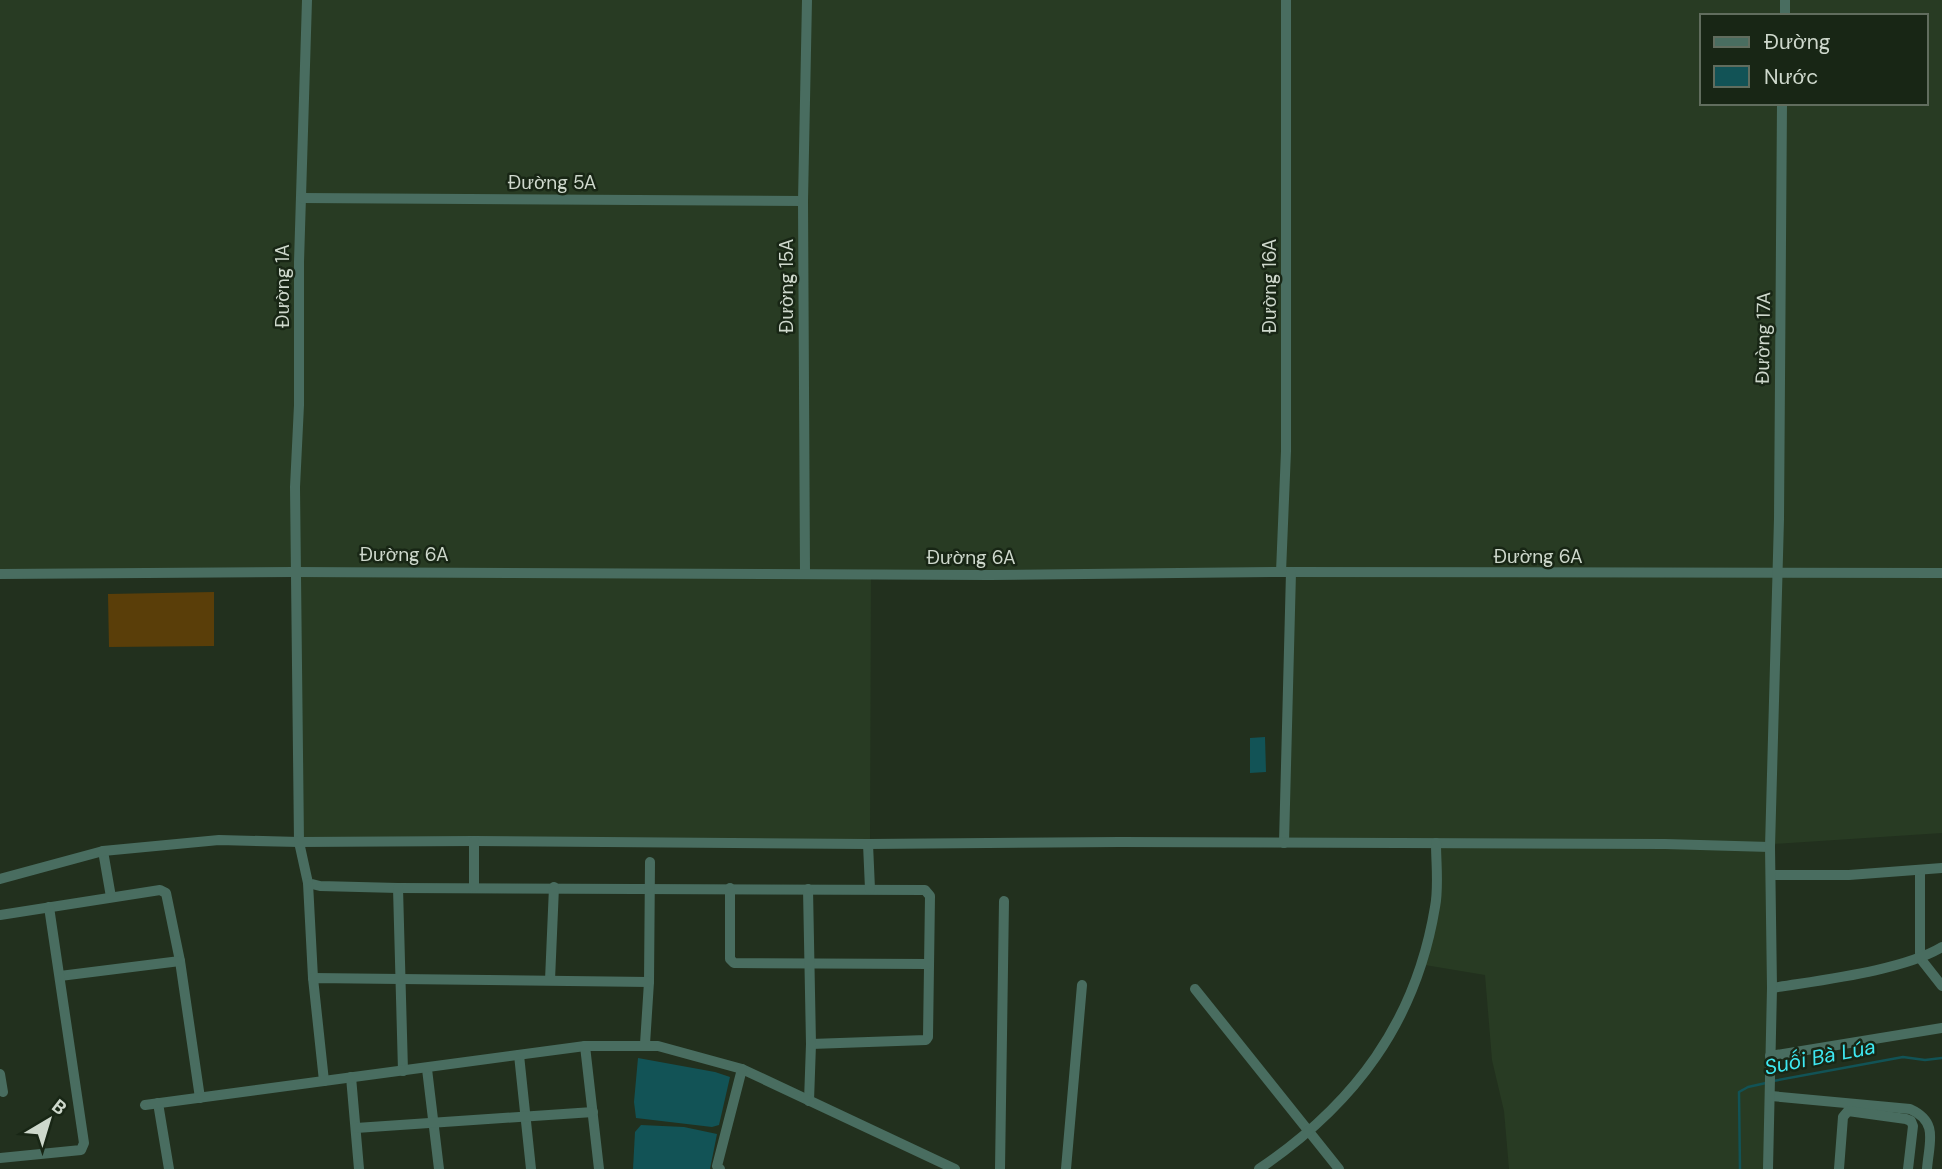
<svg xmlns="http://www.w3.org/2000/svg" width="1942" height="1169" viewBox="0 0 1942 1169" font-family="'DM Sans',sans-serif">
<style>
.built{fill:#283b23;fill-rule:evenodd}
.green{fill:#5a3e09}
.water{fill:#125356}
.lines{fill:none;stroke-linecap:round;stroke-linejoin:round}
.stream{stroke:#125356;stroke-width:2.5}
.minor{stroke:#496d60;stroke-width:10}
.labels{text-anchor:middle;dominant-baseline:central;stroke-width:5;stroke-linejoin:round;paint-order:stroke}
.street-label{font-size:19px;fill:#ced8cc;stroke:#182615}
.water-label{font-size:21px;font-style:italic;fill:#3ee9f2;stroke:#182615}
</style>
<rect width="100%" height="100%" fill="#22301e"/>
<g class="built">
<path d="M0 0H1942V833L1773 844 1288 840 1294 569 871 570 870 841 302 839 297 575 0 570ZM1702 16H1926V103H1702Z"/>
<path d="M1439 846 1767 850 1769 989 1765 1169H1509L1504 1111 1492 1060 1485 975 1425 965Z"/>
</g>
<path class="green" d="M214 592V646L109 647 108 594Z"/>
<g class="water">
<path d="M1265 737 1266 772 1250 773V738Z"/>
<path d="M638 1058 715 1072 730 1077 719 1125 712 1127 636 1118 634 1102Z"/>
<path d="M641 1125 684 1127 717 1134 710 1169H633L635 1132Z"/>
</g>
<g class="lines">
<g class="stream">
<path d="M1773 1081 1903 1057 1925 1060 1942 1058"/>
<path d="M1740 1169 1739 1092 1748 1087 1766 1083"/>
</g>
<g class="minor">
<path d="M307 0 299 262V405L295 487 299 842 308 883 320 886 398 888 925 890 930 896 928 1037 926 1040 811 1044"/>
<path d="M1785 16V0"/>
<path d="M301 198 803 201"/>
<path d="M1281 572 1286 451V0"/>
<path d="M805 573 803 201 807 0"/>
<path d="M0 574 294 572 990 575 1281 572 1942 573"/>
<path d="M1284 843 1291 572"/>
<path d="M868 844 870 889"/>
<path d="M103 851 111 897"/>
<path d="M1920 870V958L1942 986"/>
<path d="M1771 875H1849L1942 868"/>
<path d="M0 879 103 851 219 840 299 842 474 841 868 844 1120 842 1665 844 1770 847"/>
<path d="M308 883 313 978"/>
<path d="M474 887V841"/>
<path d="M398 888 403 1071"/>
<path d="M730 888V959L734 963 929 964"/>
<path d="M808 889 811 1044 809 1101"/>
<path d="M0 915 160 890 166 893 180 961 200 1098"/>
<path d="M60 976 180 961"/>
<path d="M550 980 554 887"/>
<path d="M1772 988C1820 980 1902 971 1942 947"/>
<path d="M1195 989 1339 1169"/>
<path d="M645 1044 649 982 650 862"/>
<path d="M585 1046 599 1169"/>
<path d="M519 1055 531 1169"/>
<path d="M1770 1056 1942 1028"/>
<path d="M427 1069 439 1169"/>
<path d="M0 1074 3 1092"/>
<path d="M351 1077 359 1169"/>
<path d="M324 1081 313 978 649 982"/>
<path d="M1771 1096 1910 1109C1939 1122 1929 1142 1927 1169"/>
<path d="M158 1103 169 1169"/>
<path d="M145 1105 585 1046H658L742 1069 955 1169"/>
<path d="M356 1128 593 1112"/>
<path d="M0 1158 81 1150 84 1143 49 907"/>
<path d="M720 1169 717 1166 742 1069"/>
<path d="M1000 1169 1004 901"/>
<path d="M1066 1169 1082 985"/>
<path d="M1259 1169C1355 1104 1416 1022 1435 907 1439 887 1436 864 1436 843"/>
<path d="M1768 1169 1772 988 1770 847 1779 519 1782 103"/>
<path d="M1839 1169 1843 1117 1848 1111 1906 1119 1911 1121 1913 1126 1908 1169"/>
</g>
</g>
<g class="labels">
<g class="street-label">
<text x="552" y="182">Đường 5A</text>
<text transform="translate(282 286) rotate(-90)">Đường 1A</text>
<text transform="translate(786 286) rotate(-90)">Đường 15A</text>
<text transform="translate(1269 286) rotate(-90)">Đường 16A</text>
<text transform="translate(1763 338) rotate(-89)">Đường 17A</text>
<text x="404" y="554">Đường 6A</text>
<text x="1538" y="556">Đường 6A</text>
<text x="971" y="557">Đường 6A</text>
</g>
<g class="water-label">
<text transform="translate(1820 1057) rotate(-11)">Suối Bà Lúa</text>
</g>
</g>
<rect x="1700" y="14" width="228" height="91" fill="#182615" stroke="#616d5e" stroke-width="2"/>
<rect x="1714" y="37" width="35" height="10" fill="#496d60" stroke="#616d5e" stroke-width="2"/>
<text x="1764" y="49" font-size="21" fill="#ced8cc">Đường</text>
<rect x="1714" y="66" width="35" height="21" fill="#125356" stroke="#616d5e" stroke-width="2"/>
<text x="1764" y="84" font-size="21" fill="#ced8cc">Nước</text>
<g transform="translate(49 1120) rotate(38)" stroke="#182615" stroke-width="5" paint-order="stroke">
<path d="M0-5L12 26L0 18L-12 26Z" fill="#ced8cc"/>
<text y="-10" font-size="19" font-weight="bold" text-anchor="middle" fill="#ced8cc">B</text>
</g>
</svg>
